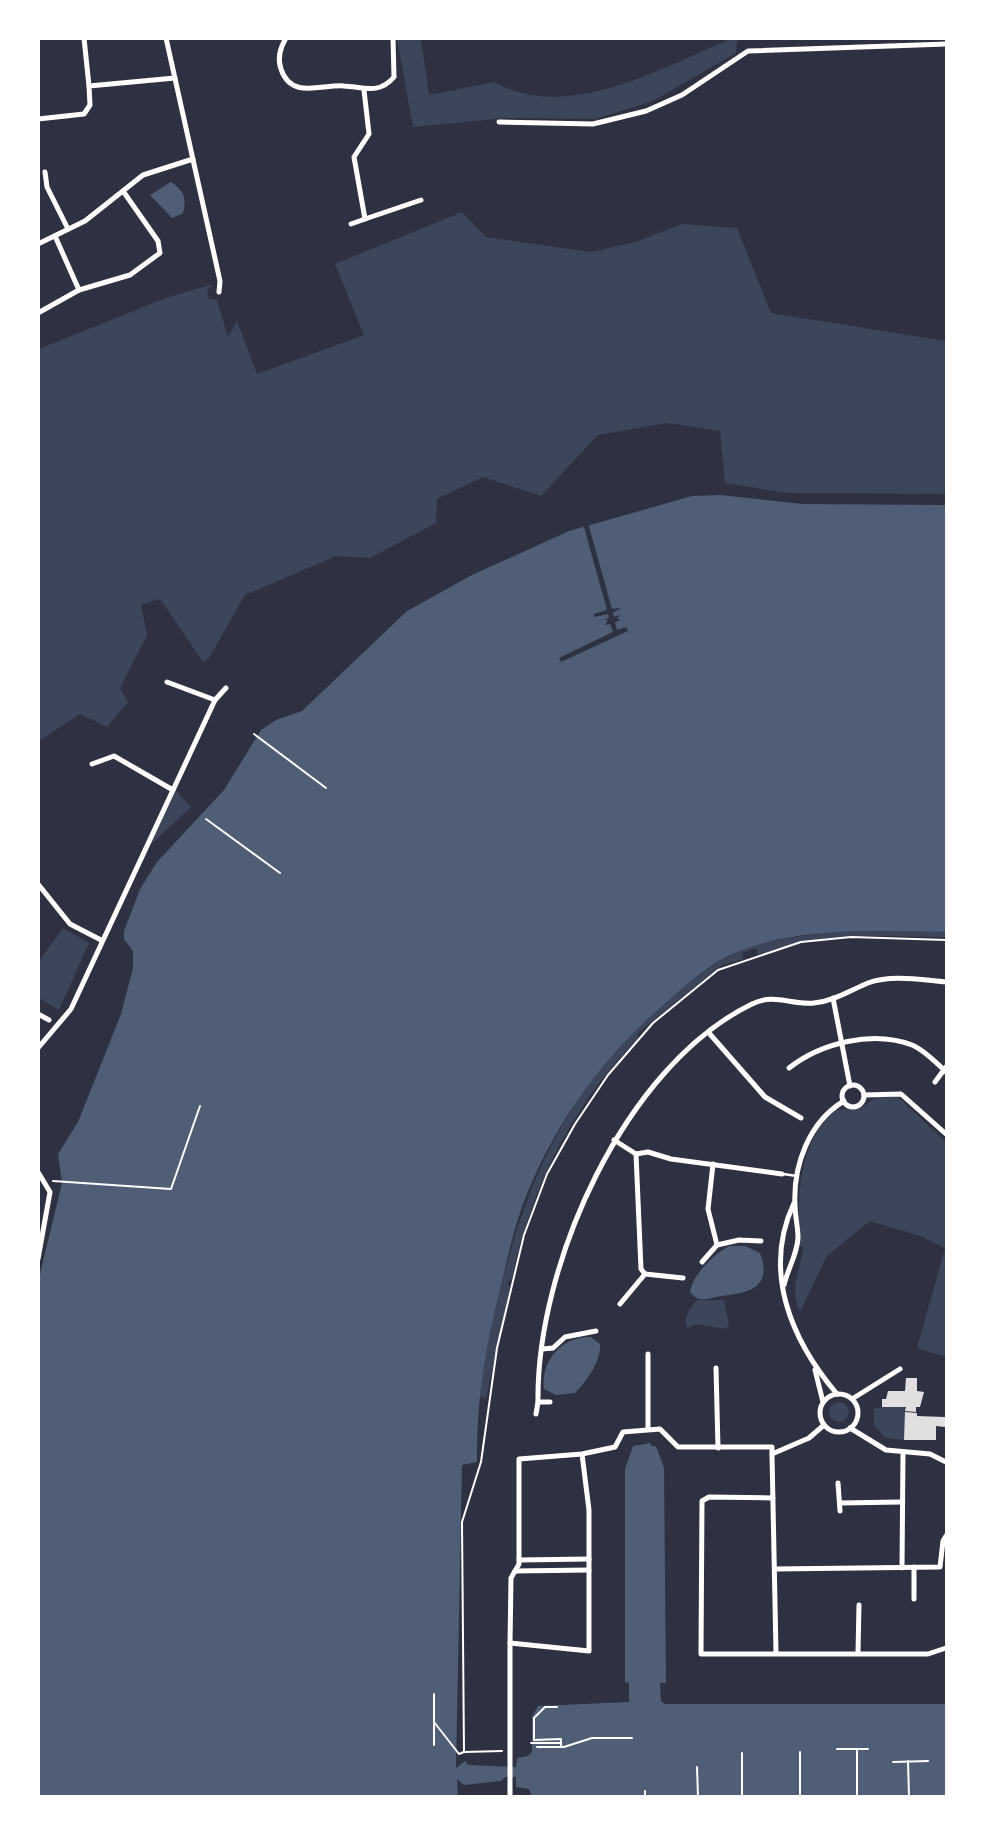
<svg xmlns="http://www.w3.org/2000/svg" width="985" height="1835" viewBox="0 0 985 1835" font-family="'Playfair Display',serif">
<style>
.green{fill:#3c4559}
.water{fill:#4f5d75}
.pier{fill:#2d3142}
.building{fill:#e0e0e3}
.lines{fill:none;stroke-linecap:round;stroke-linejoin:round}
.path{stroke:#fff;stroke-width:2}
.service{stroke:#fff;stroke-width:2.5}
.minor{stroke:#fff;stroke-width:5}
</style>
<rect width="100%" height="100%" fill="#2d3142"/>
<g class="green">
<path d="M397 39H421L429 95 494 82C568 123 661 68 730 39H737L736 53 653 101 595 119 506 118 413 127Z"/>
<path d="M462 212 486 237 591 252 635 242 682 224 737 228 771 313 946 341V494L787 493 725 483 720 431 667 423 598 435 541 496 483 477 437 499 436 523 370 558 336 556 245 595 209 658 203 662 160 599 141 605 147 635 120 688 128 702 107 727 80 714 39 741V349L166 298 213 284 207 291 209 299 217 300 228 337 237 321 257 374 364 335 335 264Z"/>
<path d="M176 791 191 807 150 845Z"/>
<path d="M63 928 89 943 59 1010 39 998V961Z"/>
<path d="M841 931 946 932V937C876 936 827 931 758 955L756 948 742 953 744 959 722 965 638 1033 637 1040C572 1105 530 1190 512 1279L507 1282 510 1288 486 1398 480 1397C482 1360 492 1323 501 1287 529 1172 570 1088 660 1007 684 986 708 966 737 952 769 938 806 936 841 931Z"/>
<path d="M880 1095 898 1097 946 1142V1357L917 1348 945 1248 920 1236 870 1221 827 1256 800 1312C788 1286 801 1272 803 1247L799 1246C801 1235 799 1225 799 1214 799 1174 805 1137 836 1110L861 1108Z"/>
<path d="M697 1300H724L729 1325 726 1329 697 1324 687 1328C683 1317 690 1308 697 1300Z"/>
<circle cx="839" cy="1412" r="10"/>
<path d="M882 1407H906L904 1440 885 1438 874 1425V1409Z"/>
</g>
<g class="water">
<path d="M171 182C184 191 187 198 183 213L172 218 150 195Z"/>
<path d="M721 495 802 504 946 505V932C879 931 806 926 742 950 710 962 685 986 660 1008 599 1061 550 1131 522 1207 512 1235 506 1265 499 1294 485 1349 476 1405 477 1462L462 1465 456 1768 465 1761 468 1765 516 1767 517 1758 528 1756 532 1752V1717L538 1706 629 1702V1683L625 1682V1469L633 1446 651 1443V1446H656L664 1468 666 1683H660L661 1701 665 1704H946V1796L532 1797 529 1789 516 1787V1777H505L501 1781 464 1785 457 1779 458 1797H39V1278L62 1183 58 1154 78 1122 121 1014 133 968V951L124 939V931L140 889 157 862 224 790 261 730 276 720 302 711 407 611 472 575 569 531 692 496Z"/>
<path d="M729 1246H745L760 1253C773 1288 749 1293 721 1296 709 1298 699 1304 690 1292 693 1274 713 1255 729 1246Z"/>
<path d="M591 1337 600 1344C601 1362 587 1380 575 1393L556 1395 544 1389C540 1361 562 1336 591 1337Z"/>
</g>
<path class="pier" d="M588 523 612 609 621 608 613 613 614 617 620 615 617 619 621 620 615 622 617 630 626 627 628 631 561 662 559 658 613 632 610 624 605 625 608 620H603L609 618 608 614 594 617V614L607 610 584 527Z"/>
<g class="building">
<path d="M906 1378H917V1391L924 1392 920 1407H916V1412L905 1411 906 1407H882V1399H886L888 1391H905Z"/>
<path d="M905 1412 917 1413V1416L945 1417V1427L936 1426V1440H904Z"/>
</g>
<g class="lines">
<g class="path">
<path d="M254 734 326 788"/>
<path d="M206 819 280 873"/>
<path d="M53 1181 171 1189 200 1106"/>
<path d="M434 1694V1722L459 1754 464 1752"/>
<path d="M557 1707H545L534 1718V1740L561 1739V1746"/>
<path d="M434 1723V1745"/>
<path d="M531 1743H560"/>
<path d="M537 1747H564L592 1738H632"/>
<path d="M837 1749H868"/>
<path d="M857 1750V1797"/>
<path d="M502 1751 464 1752 462 1522 481 1462 497 1348 524 1235 547 1174 575 1124 608 1075 653 1023 718 970 801 942 851 937 946 940"/>
<path d="M800 1752V1797"/>
<path d="M742 1753V1797"/>
<path d="M908 1761 909 1797"/>
<path d="M893 1762 928 1761"/>
<path d="M697 1767 698 1797"/>
<path d="M645 1791V1797"/>
</g>
<path class="service" d="M783 1174 797 1176"/>
<g class="minor">
<path d="M84 38 89 86"/>
<path d="M166 38 220 281 219 292"/>
<path d="M286 38C280 48 277 58 281 69 291 100 322 84 344 86 363 87 379 95 394 77L393 38"/>
<path d="M364 90 369 134 354 157 365 219 421 200"/>
<path d="M38 119 84 114 90 105 89 86 175 78"/>
<path d="M499 122 593 124 646 111 682 95 748 51 946 44"/>
<path d="M45 172 47 187 68 229"/>
<path d="M351 224 365 219"/>
<path d="M55 236 79 290"/>
<path d="M38 244 85 221 143 175 193 159"/>
<path d="M38 313 79 290 130 275 160 253 158 241 123 191"/>
<path d="M167 682 215 700"/>
<path d="M92 764 114 756 173 790"/>
<path d="M38 884 70 924 101 940"/>
<path d="M833 998 850 1086"/>
<path d="M38 1014 49 1020"/>
<path d="M709 1033 765 1097 801 1118"/>
<path d="M38 1048 71 1009 215 700 226 688"/>
<path d="M789 1068C821 1043 872 1030 912 1045 924 1050 937 1063 946 1072"/>
<path d="M935 1082 946 1067"/>
<circle cx="853" cy="1096" r="11"/>
<path d="M864 1095 901 1094 946 1134"/>
<path d="M614 1140 636 1154 641 1269 645 1274 620 1304"/>
<path d="M636 1154 648 1152 671 1159 782 1174"/>
<path d="M38 1172 50 1192 38 1259"/>
<path d="M794 1203C762 1271 791 1340 837 1394"/>
<path d="M717 1245 739 1240 761 1241"/>
<path d="M702 1262 717 1245 708 1209 713 1164"/>
<path d="M645 1274 683 1278"/>
<path d="M784 1285C788 1268 797 1255 798 1238 798 1227 795 1216 795 1205 793 1165 809 1122 844 1101"/>
<path d="M542 1349 553 1348 565 1337 596 1331"/>
<path d="M716 1368 718 1448"/>
<path d="M815 1370 823 1402"/>
<circle cx="839" cy="1413" r="19"/>
<path d="M852 1399 900 1369"/>
<path d="M550 1402H538C536 1266 624 1066 752 1004 774 993 791 1005 814 1003 834 1001 849 991 868 983 891 974 922 980 946 982"/>
<path d="M536 1414 538 1402"/>
<path d="M850 1428 886 1450 930 1454 946 1462"/>
<path d="M648 1429V1354"/>
<path d="M582 1454 589 1510V1651L510 1643 511 1578 519 1564V1459L582 1454 615 1447 623 1432 660 1429 678 1447H772V1454"/>
<path d="M838 1483 840 1511"/>
<path d="M773 1498 709 1497 702 1501 701 1654H928L946 1648"/>
<path d="M840 1503 901 1502"/>
<path d="M519 1560 589 1559"/>
<path d="M914 1567V1599"/>
<path d="M902 1568 903 1453"/>
<path d="M775 1569 940 1567 943 1541 946 1536"/>
<path d="M515 1571 589 1570"/>
<path d="M510 1643V1797"/>
<path d="M776 1653 772 1454 809 1438 824 1425"/>
<path d="M858 1653 859 1605"/>
</g>
</g>
<rect width="985" height="1835" fill="none" stroke="#ffffff" stroke-width="80"/>
</svg>
